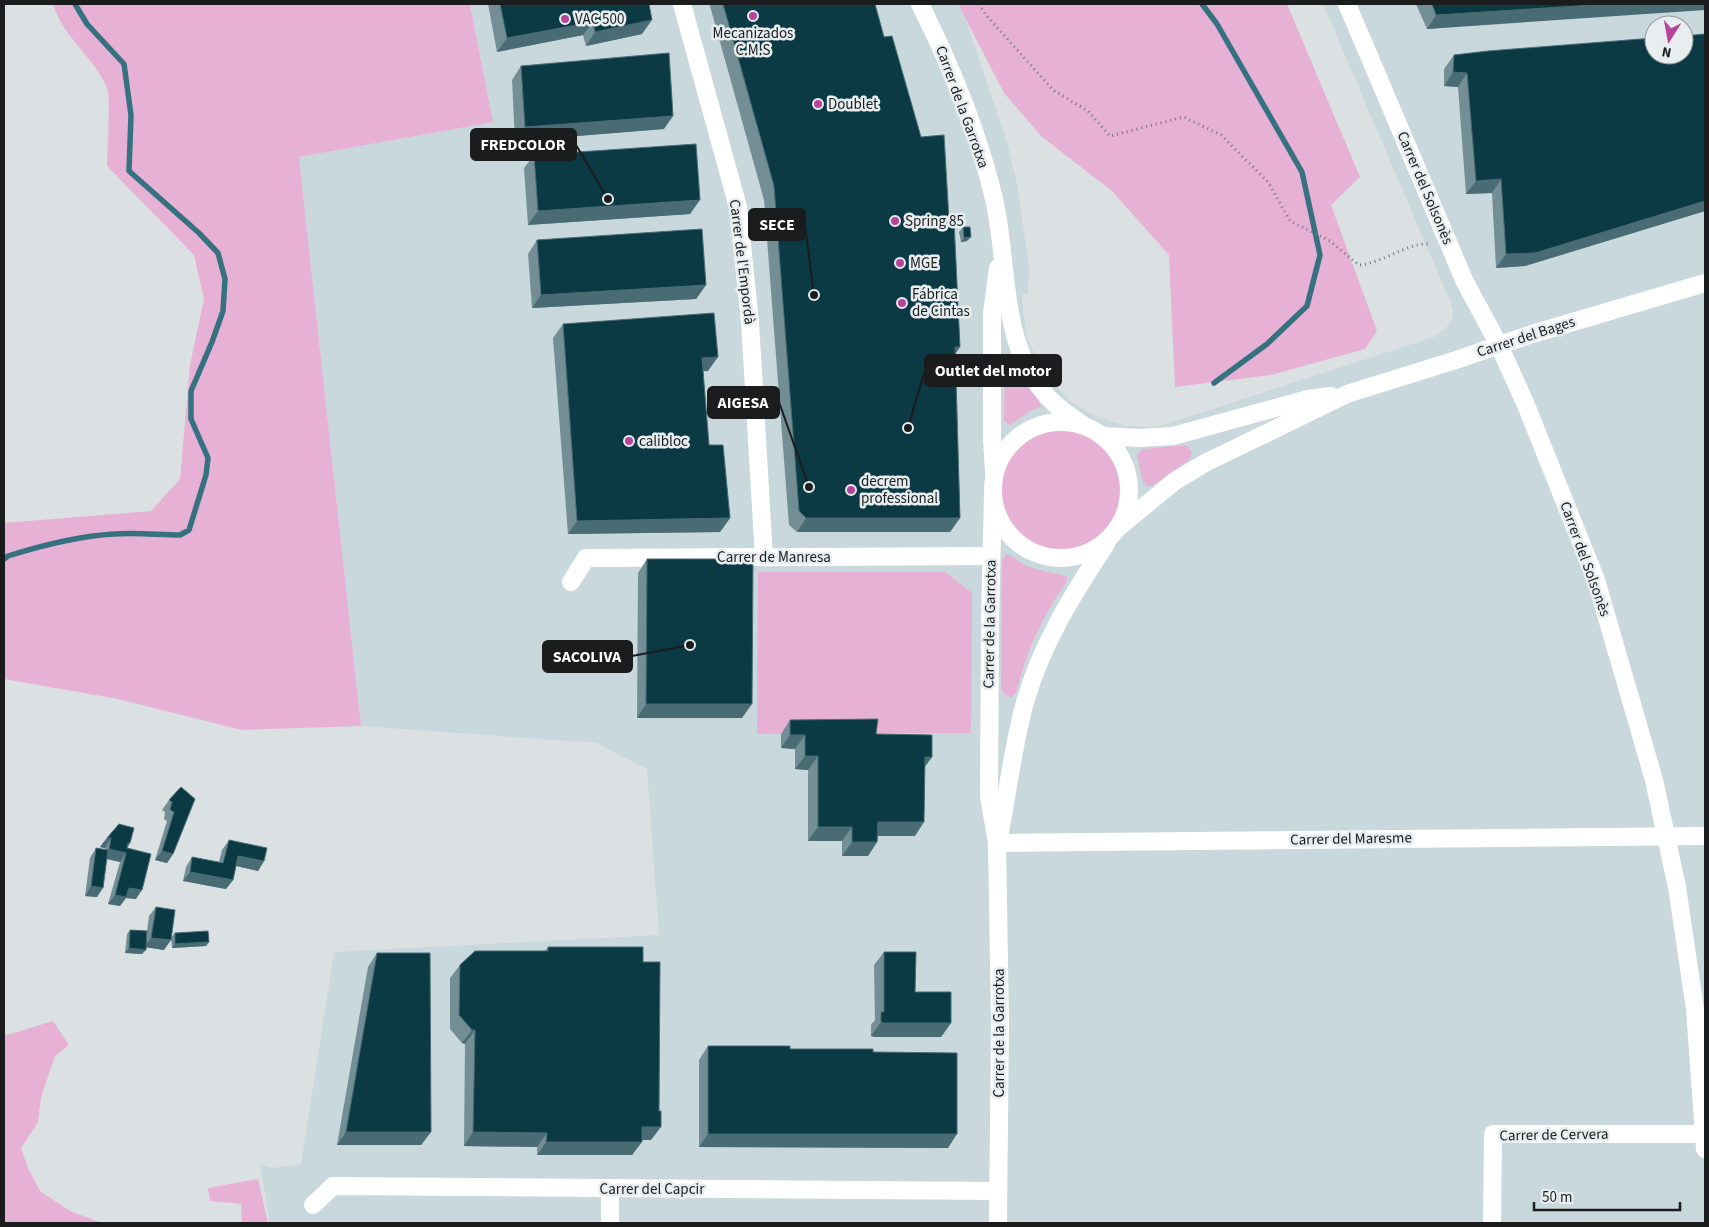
<svg xmlns="http://www.w3.org/2000/svg" width="1709" height="1227" viewBox="0 0 1709 1227" font-family="'Source Sans 3',sans-serif">
<style>
.built{fill:#c9d8dc;fill-rule:evenodd}
.green{fill:#e7b1d5}
.lines{fill:none;stroke-linecap:round;stroke-linejoin:round}
.stream{stroke:#367180;stroke-width:5.5}
.path{stroke:#717577;stroke-width:3;stroke-dasharray:1 4;stroke-linecap:butt}
.street{stroke:#fff;stroke-width:18}
.wall{fill:#738e94}
.shaded-wall{fill:#496c74}
.building{fill:#0b3a45;stroke:#496c74}
.poi-dot{fill:#b8439b;stroke:#e8eef0;stroke-width:2}
.labels{text-anchor:middle;dominant-baseline:central;stroke-width:5;stroke-linejoin:round;paint-order:stroke}
.poi-label{font-size:15px;fill:#1a1c1d;stroke:#e8eef0;text-anchor:start}
.street-label{font-size:15px;fill:#1a1c1d;stroke:#e8eef0}
.leader{fill:none;stroke:#1a1c1d;stroke-width:2}
.callout-dot{fill:#1a1c1d;stroke:#e8eef0;stroke-width:2}
.callout{fill:#1a1c1d;stroke:#1a1c1d;stroke-width:2}
.callout-label{font-size:16px;text-anchor:middle;font-weight:bold;fill:#fff}
</style>
<rect width="100%" height="100%" fill="#dbe1e3"/>
<path class="built" d="M470 4H958L963 11 1007 142 1017 183 1029 267 1028 294 1022 295 1023 311 1027 336 1036 358 1050 380 1070 401 1095 416 1125 426 1157 427 1434 337 1445 329 1452 320 1453 312 1450 301 1323 4H1705V1223H270L260 1164 273 1168 301 1164 334 952 659 935 647 769 596 743 361 726 299 157 493 122ZM1654 25H1684V55H1654Z"/>
<g class="green">
<path d="M53 4H470L493 122 299 157 361 726 242 730 118 699 4 679V523L151 511 180 479 190 365 204 299 194 255 107 166C107 152 111 98 107 88 94 57 62 36 53 4Z"/>
<path d="M958 4H1287L1360 177 1331 205 1377 331 1365 349 1271 375 1175 387 1169 255 1112 191 1042 137 1004 93Z"/>
<path d="M1010 358 1039 400 1041 407 1032 410 1009 425 1004 420 1005 362Z"/>
<circle cx="1059" cy="491" r="61"/>
<path d="M1175 446H1188L1192 452 1190 459 1152 486H1146L1142 479 1137 455 1143 449Z"/>
<path d="M1006 554C1015 556 1019 563 1027 566 1040 571 1053 573 1067 576L1066 583C1042 616 1026 653 1016 693L1011 697 1005 695 1001 688 1002 561Z"/>
<path d="M758 572H945L972 593 971 733 757 734Z"/>
<path d="M53 1021 69 1045 55 1056 41 1097 38 1122 21 1148 28 1168 40 1191 70 1211 102 1223H4V1036Z"/>
<path d="M258 1179 268 1223H242L241 1204 210 1201 208 1188Z"/>
</g>
<g class="lines">
<g class="stream">
<path d="M1202 4 1217 24 1302 172 1320 255 1307 306 1267 344 1214 383"/>
<path d="M4 559 8 556C43 545 78 536 114 534 136 532 159 535 180 535L189 530 206 475 208 458 191 419V391L212 342 223 311 225 279 218 253 199 233 129 171 131 115 124 64 87 24 75 4"/>
</g>
<path class="path" d="M979 4 986 15 1053 90 1088 111 1110 136 1184 117 1221 135 1268 182 1290 221 1330 241 1359 265C1380 264 1410 242 1428 244"/>
<g class="street">
<path d="M682 4 738 207 750 322 764 557"/>
<path d="M920 4C951 66 978 131 994 199 1010 268 998 354 1056 405 1065 413 1075 419 1084 426"/>
<path d="M1347 4 1465 282 1499 345 1526 405 1596 580 1654 780 1677 887 1695 1009 1705 1149"/>
<circle cx="1061" cy="490" r="68"/>
<path d="M1103 436 1140 438 1173 436 1308 399 1331 396"/>
<path d="M994 472 992 439V314L998 268"/>
<path d="M993 495 990 620 989 796 997 843 1000 1022 998 1223"/>
<path d="M1119 527 1175 481 1205 463 1347 394 1456 360 1532 334 1705 283"/>
<path d="M571 582 586 558 991 556"/>
<path d="M1000 832C1008 790 1013 747 1024 706 1040 646 1073 594 1106 544"/>
<path d="M997 843 1705 836"/>
<path d="M610 1188V1223"/>
<path d="M313 1205 333 1186 998 1191"/>
<path d="M1492 1223 1493 1134H1704"/>
</g>
</g>
<g class="wall">
<path d="M488 4H649L642 34 586 46 583 35 497 52Z"/>
<path d="M711 4H875L884 37 921 137 949 220 960 347 956 353 960 518 950 532H797L789 525 764 200 710 6Z"/>
<path d="M1416 4H1705L1427 29Z"/>
<path d="M1705 34V211L1525 266 1496 268 1492 193 1466 194 1458 87 1444 86V69L1454 55Z"/>
<path d="M521 66 664 129 515 141 512 80Z"/>
<path d="M534 155 690 214 528 225 524 168Z"/>
<path d="M963 227 967 241 961 242 959 232Z"/>
<path d="M537 240 706 285 696 299 532 308 528 254Z"/>
<path d="M563 324 708 371H703L709 445 730 518 720 532 568 534 553 338Z"/>
<path d="M647 559 742 718H637L638 573Z"/>
<path d="M790 720 876 734 932 757 925 767 915 836H878L877 842 868 856H842V841H808V770L795 769V749L781 748V734Z"/>
<path d="M181 787 173 854 167 863 155 860 167 821 164 819 165 812 162 810 169 800Z"/>
<path d="M107 838 130 843 127 848 136 899 126 898 120 906 108 904 120 862 107 859 97 897 85 896 90 858 96 848 104 850 105 848 100 847Z"/>
<path d="M229 840 264 861 258 871 236 866 233 880 226 889 183 881 186 867 192 857 219 862 222 850Z"/>
<path d="M156 907 164 950 146 947 142 954 125 953 127 934 130 930 147 931 149 916Z"/>
<path d="M175 933 209 942 206 946 172 948 171 938Z"/>
<path d="M548 947 643 962 651 1140H642L632 1155H537V1147L464 1146 465 1044 462 1043 450 1029V978L460 965 545 951Z"/>
<path d="M884 952 915 992 951 1023 941 1037H875L871 1036V1025L875 1020 874 965Z"/>
<path d="M377 953 431 1132 421 1145H337L368 967Z"/>
<path d="M708 1046 790 1049 948 1148 699 1147V1060Z"/>
</g>
<g class="shaded-wall">
<path d="M1609 4H1705V10L1427 29 1436 15Z"/>
<path d="M652 20 642 34 586 46 595 32Z"/>
<path d="M593 22 583 35 497 52 507 38Z"/>
<path d="M1453 72 1467 73 1458 87 1444 86Z"/>
<path d="M673 116 664 129 515 141 525 127Z"/>
<path d="M1501 179 1492 193 1466 194 1476 181Z"/>
<path d="M700 200 690 214 528 225 538 211Z"/>
<path d="M1705 201V211L1525 266 1496 268 1506 254Z"/>
<path d="M971 237 967 241 961 242 964 238Z"/>
<path d="M706 285 696 299 532 308 541 295Z"/>
<path d="M955 347H960L950 361Z"/>
<path d="M718 357 708 371 693 372 702 358Z"/>
<path d="M730 518 720 532 568 534 577 521Z"/>
<path d="M806 518H960L950 532H797Z"/>
<path d="M646 704H752L742 718H637Z"/>
<path d="M790 735H805L795 749 781 748Z"/>
<path d="M805 756H818L808 770 795 769Z"/>
<path d="M925 757H932L922 770Z"/>
<path d="M878 822H924L915 836H868Z"/>
<path d="M818 827H852L842 841H808Z"/>
<path d="M107 838H111L105 848 100 847Z"/>
<path d="M852 842H877L868 856H842Z"/>
<path d="M128 843H130L124 853H126L120 862 103 858 109 849Z"/>
<path d="M162 851 173 854 167 863 155 860Z"/>
<path d="M238 856 264 861 258 871 232 865Z"/>
<path d="M190 872 233 880 226 889 183 881Z"/>
<path d="M91 886 103 888 97 897 85 896Z"/>
<path d="M129 888 142 890 136 899 126 898 120 906 108 904 115 895Z"/>
<path d="M151 938 171 940 164 950 144 947Z"/>
<path d="M209 942 206 946 172 948 175 944Z"/>
<path d="M129 948 146 950 142 954 125 953Z"/>
<path d="M881 1022 951 1023 941 1037H875L871 1036Z"/>
<path d="M472 1030H475L465 1044 462 1043Z"/>
<path d="M642 1127H661L651 1140H632Z"/>
<path d="M346 1132H431L421 1145H337Z"/>
<path d="M473 1132 547 1133 537 1147 464 1146Z"/>
<path d="M708 1134H957L948 1148 699 1147Z"/>
<path d="M546 1142H642L632 1155H537Z"/>
</g>
<g class="building">
<path d="M500 4H649L652 20 595 32 593 22 507 38Z"/>
<path d="M723 4H875L884 37 892 36 921 137 944 135 949 220H954L960 347H955L960 518H806L799 511 774 186Z"/>
<path d="M1432 4H1609L1436 15Z"/>
<path d="M1705 34V201L1535 253 1506 254 1501 179 1476 181 1467 73 1453 72 1454 55 1488 51 1654 38V55H1684V36Z"/>
<path d="M669 53 673 116 525 127 521 66Z"/>
<path d="M696 144 700 200 538 211 534 155Z"/>
<path d="M963 227H970L971 237 964 238Z"/>
<path d="M702 229 706 285 541 295 537 240Z"/>
<path d="M714 313 718 357 702 358 709 445H723L730 518 577 521 563 324Z"/>
<path d="M647 559H753L752 704H646Z"/>
<path d="M878 719 876 734 932 735V757H925L924 822H878L877 842H852V827H818V756H805V735H790V720Z"/>
<path d="M181 787 195 799 173 854 162 851 174 812 170 810 172 802 169 800Z"/>
<path d="M119 824 134 828 130 843H128L127 848 151 854 142 890 129 888 126 897 115 895 126 853 109 849 111 838H107Z"/>
<path d="M229 840 267 848 264 861 238 856 233 880 190 872 192 857 223 863Z"/>
<path d="M96 848 108 850 103 888 91 886Z"/>
<path d="M156 907 175 910 171 940 151 938Z"/>
<path d="M130 930 147 931 146 950 129 948Z"/>
<path d="M208 931 209 942 175 944V933Z"/>
<path d="M548 947H643V962H660L659 1111H661V1127H642V1142H546L547 1133 473 1132 475 1030H472L459 1015 460 965 475 951H548Z"/>
<path d="M884 952H916L915 992H951V1023H884L881 1022V1012H884Z"/>
<path d="M377 953H430L431 1132H346Z"/>
<path d="M708 1046H790V1049H873V1052L957 1053V1134H708Z"/>
</g>
<g class="poi-dot">
<circle cx="753" cy="16" r="5"/>
<circle cx="565" cy="19" r="5"/>
<circle cx="818" cy="104" r="5"/>
<circle cx="895" cy="221" r="5"/>
<circle cx="900" cy="263" r="5"/>
<circle cx="902" cy="303" r="5"/>
<circle cx="629" cy="441" r="5"/>
<circle cx="851" cy="490" r="5"/>
</g>
<g class="labels">
<g class="poi-label">
<text x="575" y="19">VAC 500</text>
<text x="753" y="33" text-anchor="middle">Mecanizados<tspan x="753" dy="17">C.M.S</tspan></text>
<text x="828" y="104">Doublet</text>
<text x="905" y="221">Spring 85</text>
<text x="910" y="263">MGE</text>
<text x="912" y="294">Fábrica<tspan x="912" dy="17">de Cintas</tspan></text>
<text x="639" y="441">calibloc</text>
<text x="861" y="481">decrem<tspan x="861" dy="17">professional</tspan></text>
</g>
<g class="street-label">
<text transform="translate(962 107) rotate(70)">Carrer de la Garrotxa</text>
<text transform="translate(1425 188) rotate(67)">Carrer del Solsonès</text>
<text transform="translate(742 262) rotate(83)">Carrer de l'Empordà</text>
<text transform="translate(1526 337) rotate(-18)">Carrer del Bages</text>
<text x="774" y="557">Carrer de Manresa</text>
<text transform="translate(1585 559) rotate(70)">Carrer del Solsonès</text>
<text transform="translate(990 624) rotate(-89)">Carrer de la Garrotxa</text>
<text transform="translate(1351 839) rotate(-1)">Carrer del Maresme</text>
<text transform="translate(999 1033) rotate(-90)">Carrer de la Garrotxa</text>
<text transform="translate(1554 1135) rotate(-1)">Carrer de Cervera</text>
<text x="652" y="1189">Carrer del Capcir</text>
</g>
</g>
<path class="leader" d="M608 199L576 145M814 295L805 225M908 428L925 370M809 487L779 402M690 645L632 656"/>
<g class="callout-dot">
<circle cx="608" cy="199" r="5"/>
<circle cx="814" cy="295" r="5"/>
<circle cx="908" cy="428" r="5"/>
<circle cx="809" cy="487" r="5"/>
<circle cx="690" cy="645" r="5"/>
</g>
<g class="callout">
<rect x="471" y="129" width="105" height="31" rx="5"/>
<rect x="749" y="209" width="56" height="31" rx="5"/>
<rect x="925" y="355" width="136" height="31" rx="5"/>
<rect x="708" y="387" width="71" height="31" rx="5"/>
<rect x="543" y="641" width="89" height="31" rx="5"/>
</g>
<g class="callout-label">
<text x="523" y="150">FREDCOLOR</text>
<text x="777" y="230">SECE</text>
<text x="993" y="376">Outlet del motor</text>
<text x="743" y="408">AIGESA</text>
<text x="587" y="662">SACOLIVA</text>
</g>
<rect width="1709" height="1227" fill="none" stroke="#1a1c1d" stroke-width="10"/>
<g transform="translate(1669 40) rotate(191)"><circle r="24" fill="#e8eef0" stroke="#969a9c"/>
<path d="M0-4L9 19L0 12L-9 19Z" fill="#b8439b"/>
<text y="-8" font-size="14" font-weight="bold" text-anchor="middle" fill="#1a1c1d">N</text>
</g>
<path d="M1534 1202v8h146v-8" fill="none" stroke="#1a1c1d" stroke-width="2.5"/>
<text x="1542" y="1202" font-size="15" fill="#1a1c1d" stroke="#e8eef0" stroke-width="4" paint-order="stroke">50 m</text>
</svg>
